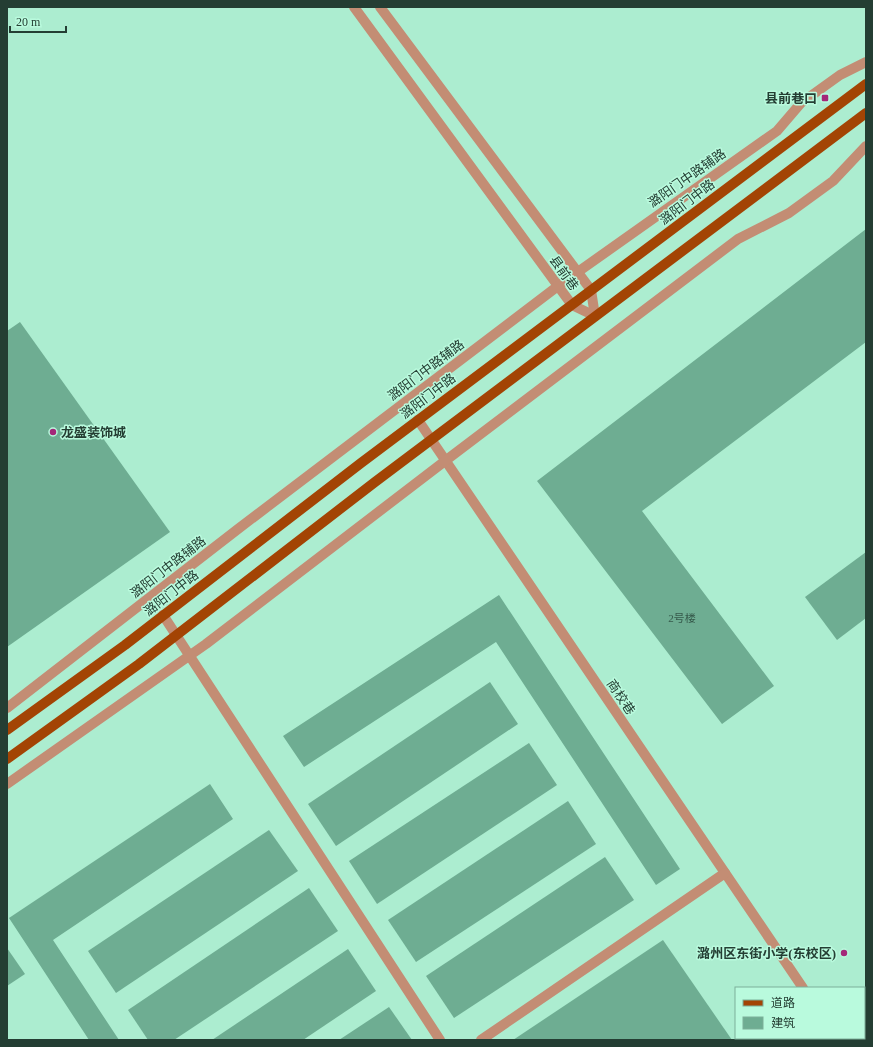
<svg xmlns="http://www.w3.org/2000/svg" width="873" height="1047" viewBox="0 0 873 1047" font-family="'Times New Roman','Noto Sans SC',serif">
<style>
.building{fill:#6ead92}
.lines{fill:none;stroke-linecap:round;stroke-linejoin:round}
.minor{stroke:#c38d74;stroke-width:10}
.major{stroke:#a34404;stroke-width:10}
.poi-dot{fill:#a42779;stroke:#b9fadd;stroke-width:1.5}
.labels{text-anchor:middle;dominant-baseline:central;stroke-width:3;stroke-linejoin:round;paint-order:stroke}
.number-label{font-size:11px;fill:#365a4b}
.poi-label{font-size:13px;font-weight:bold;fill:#243e33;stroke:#b9fadd;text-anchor:end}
.street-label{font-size:13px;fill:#243e33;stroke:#b9fadd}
</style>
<rect width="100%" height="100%" fill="#acedd0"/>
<g class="building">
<path d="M866 229V342L642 511 774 686 722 724 537 481Z"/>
<path d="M20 322 170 532 7 647V331Z"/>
<path d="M866 552V618L837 640 805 597Z"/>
<path d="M499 595 680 869 656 885 496 642 304 767 283 736Z"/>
<path d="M490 682 518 724 336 846 308 804Z"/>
<path d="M529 743 557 785 377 904 349 861Z"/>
<path d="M210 784 233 819 53 940 119 1040H89L9 918Z"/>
<path d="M568 801 596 844 416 962 388 920Z"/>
<path d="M269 830 298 871 116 993 88 951Z"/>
<path d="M605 857 634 900 454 1018 426 976Z"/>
<path d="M309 888 338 931 174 1040H148L128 1010Z"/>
<path d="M663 940 732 1040H513Z"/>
<path d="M7 948 25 974 7 986Z"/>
<path d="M348 949 376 991 303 1040H212Z"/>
<path d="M389 1007 412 1040H339Z"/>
</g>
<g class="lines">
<g class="minor">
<path d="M354 7 572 305 595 316"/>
<path d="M380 7 591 290 595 316"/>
<path d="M418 420 803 988"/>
<path d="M163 615 440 1040"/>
<path d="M7 708 238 529 558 286 777 131 801 103 840 75 866 62"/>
<path d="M7 784 206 644 445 461 738 239 789 213 833 181 866 146"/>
<path d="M837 1038 838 1040"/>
<path d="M481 1040 725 873"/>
</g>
<g class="major">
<path d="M7 730 125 645 361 463 866 84"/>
<path d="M7 759 139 664 375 482 866 113"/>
</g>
</g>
<g class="poi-dot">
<rect x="821" y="94" width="8" height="8" rx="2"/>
<circle cx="53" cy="432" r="4"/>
<circle cx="844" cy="953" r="4"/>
</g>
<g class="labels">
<g class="number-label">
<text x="682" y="618">2号楼</text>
</g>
<g class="poi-label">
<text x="817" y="98">县前巷口</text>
<text x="61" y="432" text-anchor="start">龙盛装饰城</text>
<text x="836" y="953">潞州区东街小学(东校区)</text>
</g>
<g class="street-label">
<text transform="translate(687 178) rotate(-35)">潞阳门中路辅路</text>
<text transform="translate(687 202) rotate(-37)">潞阳门中路</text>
<text transform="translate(564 273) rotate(54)">县前巷</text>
<text transform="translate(426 370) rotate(-37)">潞阳门中路辅路</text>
<text transform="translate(428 396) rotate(-37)">潞阳门中路</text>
<text transform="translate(168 567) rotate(-38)">潞阳门中路辅路</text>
<text transform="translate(171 593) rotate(-38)">潞阳门中路</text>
<text transform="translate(621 697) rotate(56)">商校巷</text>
</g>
</g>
<rect width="873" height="1047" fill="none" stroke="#243e33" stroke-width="16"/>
<rect x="735" y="987" width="130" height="52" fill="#b9fadd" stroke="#7daf99"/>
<rect x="743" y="1000" width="20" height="6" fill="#a34404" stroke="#7daf99"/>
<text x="771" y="1007" font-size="12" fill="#243e33">道路</text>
<rect x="743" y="1017" width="20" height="12" fill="#6ead92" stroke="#7daf99"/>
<text x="771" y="1027" font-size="12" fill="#243e33">建筑</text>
<path d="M10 26v6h56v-6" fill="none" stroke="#243e33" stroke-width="2"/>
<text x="16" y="26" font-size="12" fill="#243e33" stroke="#b9fadd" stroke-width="3" paint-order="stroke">20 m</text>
</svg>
